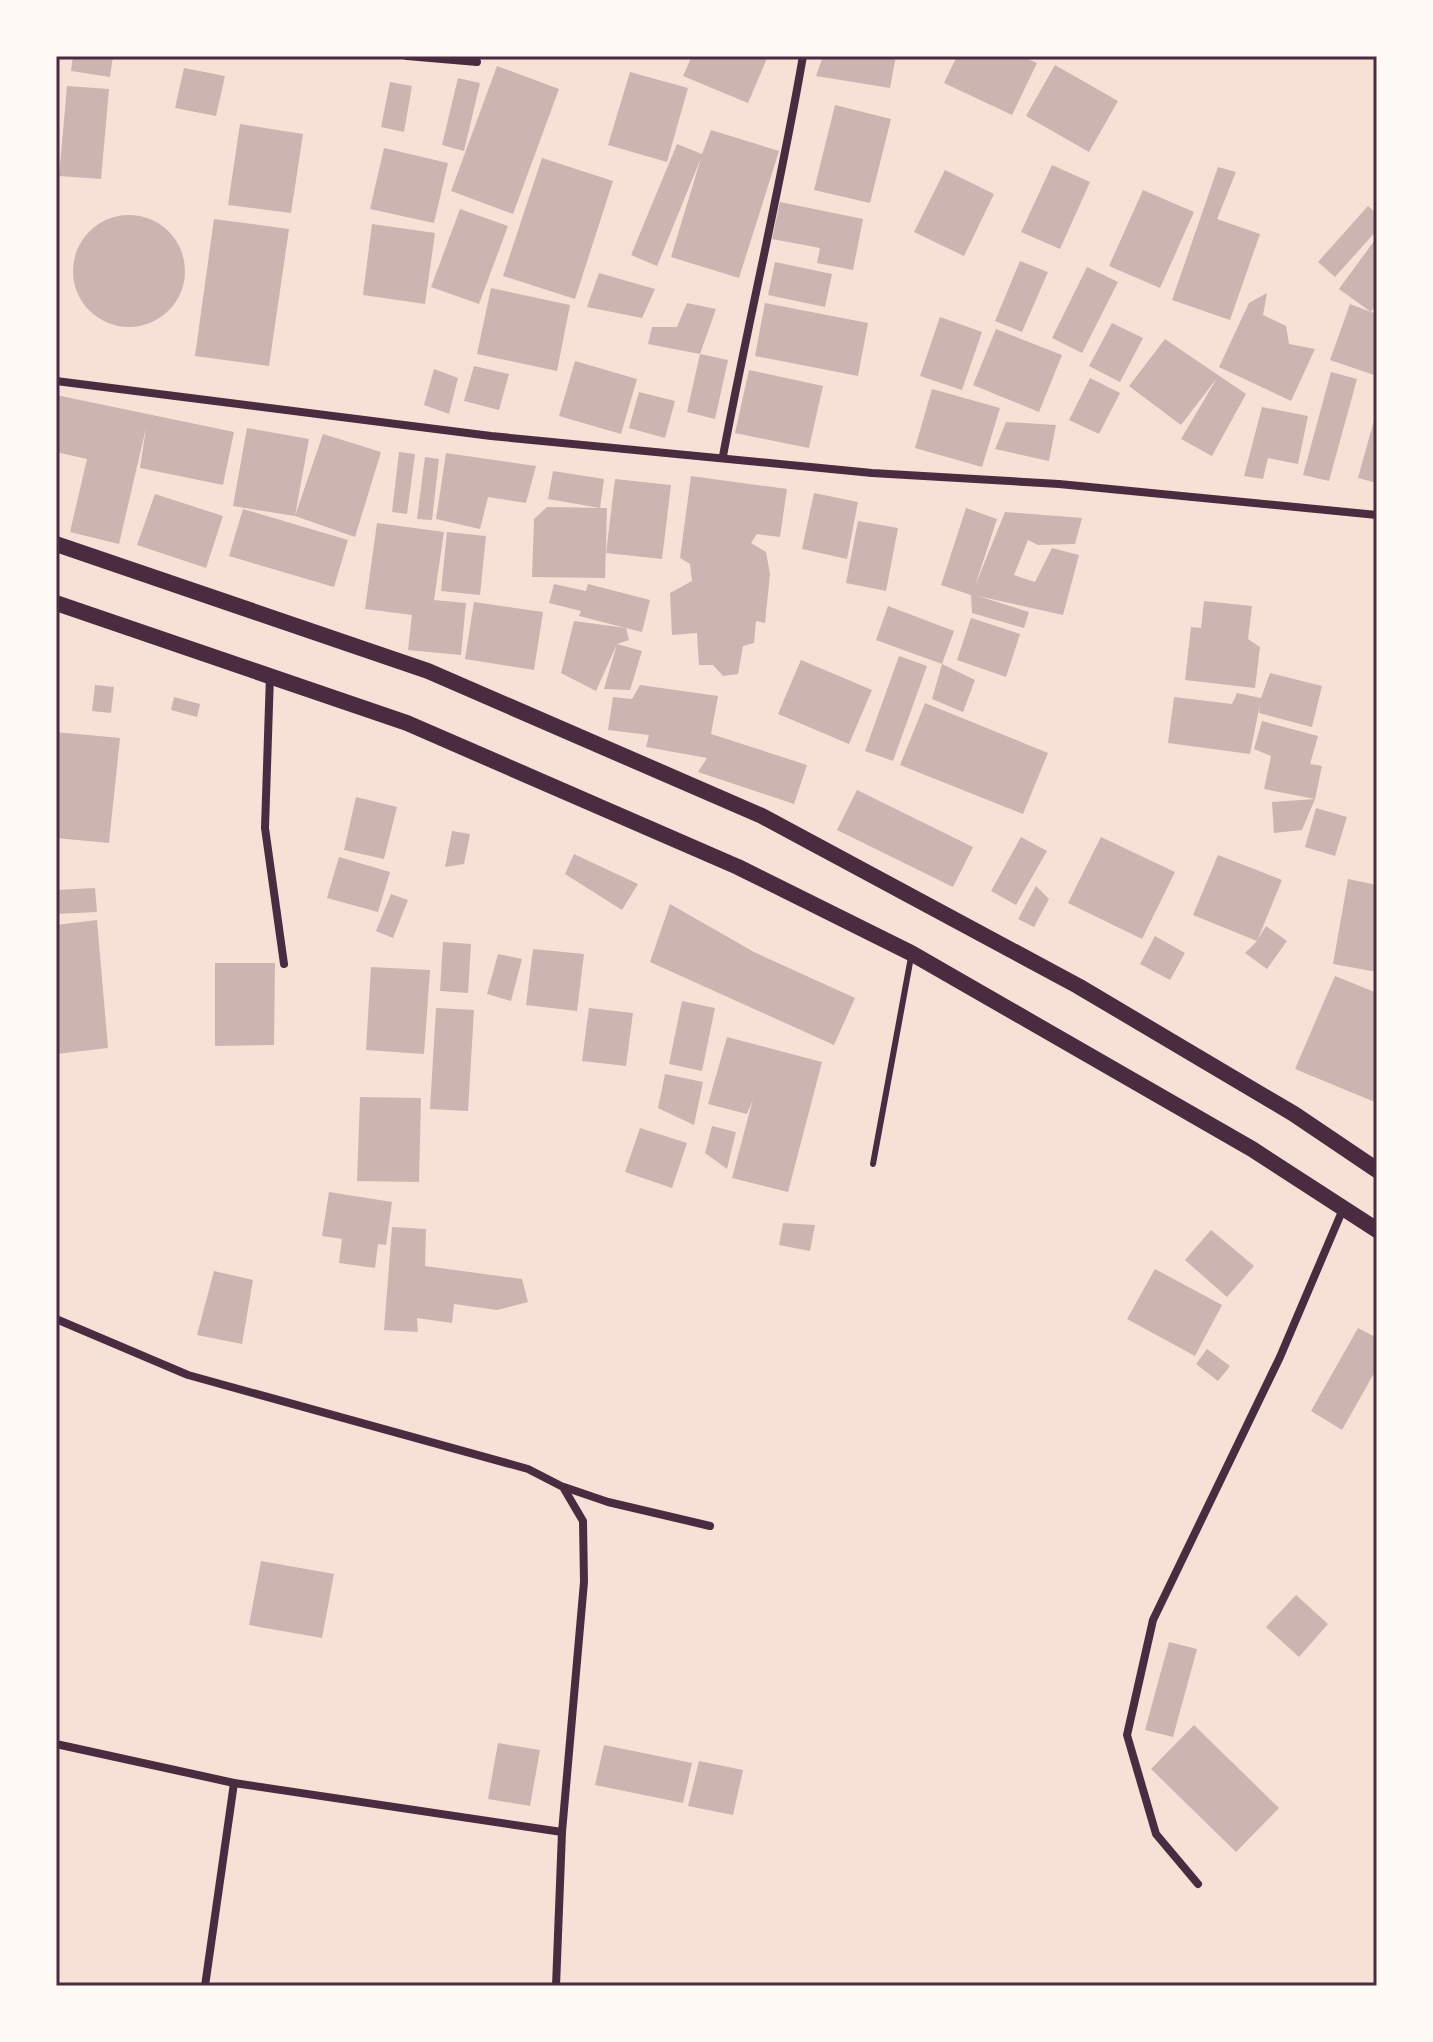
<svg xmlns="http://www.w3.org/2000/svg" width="1433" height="2042" viewBox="0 0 1433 2042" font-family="Ubuntu,sans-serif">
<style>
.building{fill:#ccb4b1}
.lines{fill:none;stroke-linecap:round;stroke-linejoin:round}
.service{stroke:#4a2c40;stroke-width:6}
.minor{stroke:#4a2c40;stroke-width:8}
.secondary{stroke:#4a2c40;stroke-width:16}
.neatline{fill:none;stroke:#4a2c40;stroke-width:3}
</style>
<rect width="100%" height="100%" fill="#f7e1d7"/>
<g class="building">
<path d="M73 56H113L110 77 71 71Z"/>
<path d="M692 56H768L748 103 683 76Z"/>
<path d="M823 56H896L890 88 816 76Z"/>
<path d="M957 56H1021L1037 63 1012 115 944 83Z"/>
<path d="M1055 65 1118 101 1089 152 1026 116Z"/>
<path d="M497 66 559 89 513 214 451 191Z"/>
<path d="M184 68 225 76 216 116 175 108Z"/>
<path d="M630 72 688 88 667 162 608 145Z"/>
<path d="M458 78 480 83 464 151 442 145Z"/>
<path d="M390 82 412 86 404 132 381 127Z"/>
<path d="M67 86 109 89 101 179 59 176Z"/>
<path d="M835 105 891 119 870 203 814 190Z"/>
<path d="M240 124 303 134 291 213 228 205Z"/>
<path d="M711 130 779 151 739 278 671 257 701 158 657 266 631 255 677 144 702 154Z"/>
<path d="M384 148 448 163 434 223 370 209Z"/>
<path d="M542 158 613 181 575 299 503 276Z"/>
<path d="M1052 165 1090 182 1060 249 1021 232Z"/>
<path d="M1218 167 1236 172 1217 219 1260 234 1230 320 1172 300Z"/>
<path d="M945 170 994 194 964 256 914 232Z"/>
<path d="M1143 190 1194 212 1160 288 1109 266Z"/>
<path d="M780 202 863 219 853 270 817 263 820 248 772 239Z"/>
<path d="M1368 206 1377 214V230L1335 277 1318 262Z"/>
<path d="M460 209 508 226 479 304 431 287Z"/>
<circle cx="129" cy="271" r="56"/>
<path d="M214 219 289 229 269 366 195 356Z"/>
<path d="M372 224 435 233 425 304 363 295Z"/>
<path d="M1377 237V304L1371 312 1377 314V376L1330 360 1350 304 1371 312 1339 289Z"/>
<path d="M1020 261 1048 272 1022 332 995 321Z"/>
<path d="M775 262 832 274 825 307 768 295Z"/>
<path d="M1087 267 1118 282 1082 353 1052 338Z"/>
<path d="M599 273 655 289 642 318 587 307Z"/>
<path d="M491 288 570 305 557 371 477 354Z"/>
<path d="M1267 293 1263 315 1286 326 1289 344 1315 349 1291 401 1219 367 1249 303Z"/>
<path d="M687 303 716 309 700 354 648 344 652 327H677Z"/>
<path d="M765 303 868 323 858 376 755 356Z"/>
<path d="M940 317 982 332 962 390 920 376Z"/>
<path d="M1112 323 1143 338 1120 382 1089 366Z"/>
<path d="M996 329 1062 355 1039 412 973 385Z"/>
<path d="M1165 339 1246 394 1212 456 1181 439 1217 378 1181 425 1129 386Z"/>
<path d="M700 354 728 360 715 419 687 412Z"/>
<path d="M575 361 637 379 621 434 559 416Z"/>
<path d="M474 366 509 374 499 410 464 401Z"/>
<path d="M434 369 458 378 449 414 424 405Z"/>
<path d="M749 370 823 386 809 448 735 433Z"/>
<path d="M1331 372 1357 379 1329 481 1303 475Z"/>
<path d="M1090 378 1120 393 1099 434 1069 420Z"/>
<path d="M932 389 1000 408 982 467 915 448Z"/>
<path d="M639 392 675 401 665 438 629 428Z"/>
<path d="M56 395 234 432 223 485 140 468 146 428 119 544 70 532 87 459 56 452Z"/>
<path d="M1262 407 1308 416 1298 464 1268 458 1263 479 1244 476Z"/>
<path d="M1376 413H1377V483L1358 478Z"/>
<path d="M1006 422 1056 425 1049 461 995 449Z"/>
<path d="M247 428 309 439 295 516 323 434 381 452 355 537 295 516 233 506Z"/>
<path d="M399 452 415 454 407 514 392 512Z"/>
<path d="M446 453 536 466 526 503 488 497 480 529 436 519Z"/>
<path d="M425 457 439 459 432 520 417 519Z"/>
<path d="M553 471 604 479 600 508 548 499Z"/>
<path d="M691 476 787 489 780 537 757 534 751 543 766 552 770 574 765 623 756 621 754 643 743 646 738 674 723 676 713 665H699L697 633 672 635 670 593 692 581 690 564 680 558Z"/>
<path d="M615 479 671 485 662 559 606 553Z"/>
<path d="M814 493 858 502 847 559 802 549Z"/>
<path d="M155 494 223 516 206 568 137 545Z"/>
<path d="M547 507 607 508 605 578 532 577 534 519Z"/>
<path d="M966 508 997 519 975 586 1005 512 1082 518 1075 544 1038 545 1028 540 1014 575 1035 582 1052 548 1079 555 1063 615 978 596 1029 612 1024 628 972 613 971 595 941 585Z"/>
<path d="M243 509 348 540 334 587 229 556Z"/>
<path d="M858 521 898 528 886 591 846 583Z"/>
<path d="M377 523 444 532 434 600 466 603 461 655 408 650 412 615 365 609Z"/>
<path d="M447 532 486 536 480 595 441 591Z"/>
<path d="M554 584 586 591 588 584 650 600 642 632 626 628 629 640 617 644 642 651 630 690 604 689 617 644 596 691 561 673 574 621 626 628 579 616 581 611 549 603Z"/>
<path d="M1204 601 1252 606 1248 639 1260 647 1255 688 1185 680 1191 627 1201 628Z"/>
<path d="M474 602 543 612 534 670 465 659Z"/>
<path d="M888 606 954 631 942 664 876 640Z"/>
<path d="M971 618 1020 634 1006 677 957 660Z"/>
<path d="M899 656 927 666 893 761 865 751Z"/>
<path d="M801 660 872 690 849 744 778 714Z"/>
<path d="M942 664 975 680 963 712 932 699Z"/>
<path d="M1270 673 1322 686 1312 727 1259 713 1260 704 1250 754 1168 743 1174 697 1232 704 1237 693 1261 698Z"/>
<path d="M95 685 114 687 111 713 92 711Z"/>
<path d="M640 685 718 696 711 734 807 765 794 804 698 772 707 758 646 747 649 735 608 730 613 697 632 699Z"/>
<path d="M174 697 200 704 197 717 171 710Z"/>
<path d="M925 703 1048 753 1023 814 900 765Z"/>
<path d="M1262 721 1318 736 1310 764 1322 766 1315 799 1264 789 1271 756 1254 749Z"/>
<path d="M56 732 120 738 109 843 56 838Z"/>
<path d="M857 790 973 847 953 887 837 830Z"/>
<path d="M356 797 397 807 384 859 344 850Z"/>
<path d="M1315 799 1302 830 1274 833 1272 802Z"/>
<path d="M1316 808 1347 817 1335 856 1305 847Z"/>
<path d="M452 831 470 834 464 864 445 867Z"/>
<path d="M1021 837 1047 851 1016 905 991 891Z"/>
<path d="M1101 837 1175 872 1142 939 1068 903Z"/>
<path d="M574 854 638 884 622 910 565 874Z"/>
<path d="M1218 855 1282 880 1257 941 1266 926 1287 941 1267 969 1245 953 1257 941 1193 915Z"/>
<path d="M339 857 390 872 378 912 327 898Z"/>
<path d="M1348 879 1377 885V972L1333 964Z"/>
<path d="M1036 886 1049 899 1034 927 1018 919Z"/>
<path d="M95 888 97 912 56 914V890Z"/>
<path d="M391 894 408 900 393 938 376 931Z"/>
<path d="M670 904 754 952 855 998 834 1045 650 962Z"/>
<path d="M97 920 108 1048 56 1054V925Z"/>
<path d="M1155 936 1185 953 1170 980 1140 964Z"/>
<path d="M443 942 471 944 468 993 440 991Z"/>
<path d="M533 949 584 954 577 1011 526 1005Z"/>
<path d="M498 954 522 959 511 1001 487 994Z"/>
<path d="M215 963H275L274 1045 215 1046Z"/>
<path d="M371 967 430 970 424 1054 366 1050Z"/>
<path d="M1335 976 1377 993V1103L1295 1069Z"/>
<path d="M682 1001 715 1008 702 1071 669 1064Z"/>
<path d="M436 1008 474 1010 468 1111 430 1109Z"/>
<path d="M589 1008 633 1013 626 1066 582 1061Z"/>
<path d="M727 1037 822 1062 788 1192 732 1178 753 1099 747 1114 708 1104Z"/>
<path d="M665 1074 703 1082 694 1125 658 1108Z"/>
<path d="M360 1097 421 1098 419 1182 357 1181Z"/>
<path d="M712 1126 736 1132 727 1169 705 1153Z"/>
<path d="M640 1128 687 1143 672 1188 625 1172Z"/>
<path d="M329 1192 392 1202 386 1245 378 1244 375 1268 339 1263 342 1239 322 1236Z"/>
<path d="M783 1223 815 1225 810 1251 779 1245Z"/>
<path d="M392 1227 426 1229 425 1266 522 1279 528 1302 497 1310 454 1304 452 1323 417 1318 418 1332 384 1330Z"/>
<path d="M1211 1230 1254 1266 1227 1297 1185 1260Z"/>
<path d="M1155 1269 1222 1305 1195 1356 1127 1319Z"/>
<path d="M214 1271 253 1280 242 1344 197 1335Z"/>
<path d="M1358 1328 1377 1338V1368L1342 1430 1311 1411Z"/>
<path d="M1207 1349 1230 1366 1218 1381 1196 1364Z"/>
<path d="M261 1561 334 1574 322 1638 249 1625Z"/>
<path d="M1296 1595 1328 1624 1299 1657 1266 1627Z"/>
<path d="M1169 1642 1197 1649 1173 1737 1145 1730Z"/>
<path d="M1194 1725 1279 1808 1236 1852 1151 1769Z"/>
<path d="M498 1743 540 1750 530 1806 488 1799Z"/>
<path d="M604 1745 692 1763 683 1803 595 1785Z"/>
<path d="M699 1761 743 1770 733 1815 688 1806Z"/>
</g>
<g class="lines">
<path class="service" d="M873 1164 911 957"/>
<g class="minor">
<path d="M407 56 477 62"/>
<path d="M56 381 491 436 872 473 1059 484 1377 515"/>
<path d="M723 456C748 322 780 190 803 56"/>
<path d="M270 675 265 828 284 964"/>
<path d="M56 1319 188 1375 528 1469 563 1487 583 1521 584 1582 562 1832 556 1986"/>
<path d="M564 1487 608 1502 710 1526"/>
<path d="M56 1744 234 1783 562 1832"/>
<path d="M1198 1884 1156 1834 1127 1735 1153 1620 1280 1357 1343 1209"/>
<path d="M205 1986 234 1783"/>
</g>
<g class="secondary">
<path d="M56 544 428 671 762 816 1078 986 1294 1114 1377 1170"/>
<path d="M56 603 407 723 738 867 911 953 1252 1149 1377 1230"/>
</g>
</g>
<rect width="1433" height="2042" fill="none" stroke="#fffaf5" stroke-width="116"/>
<rect x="58" y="58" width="1317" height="1926" class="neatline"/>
</svg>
